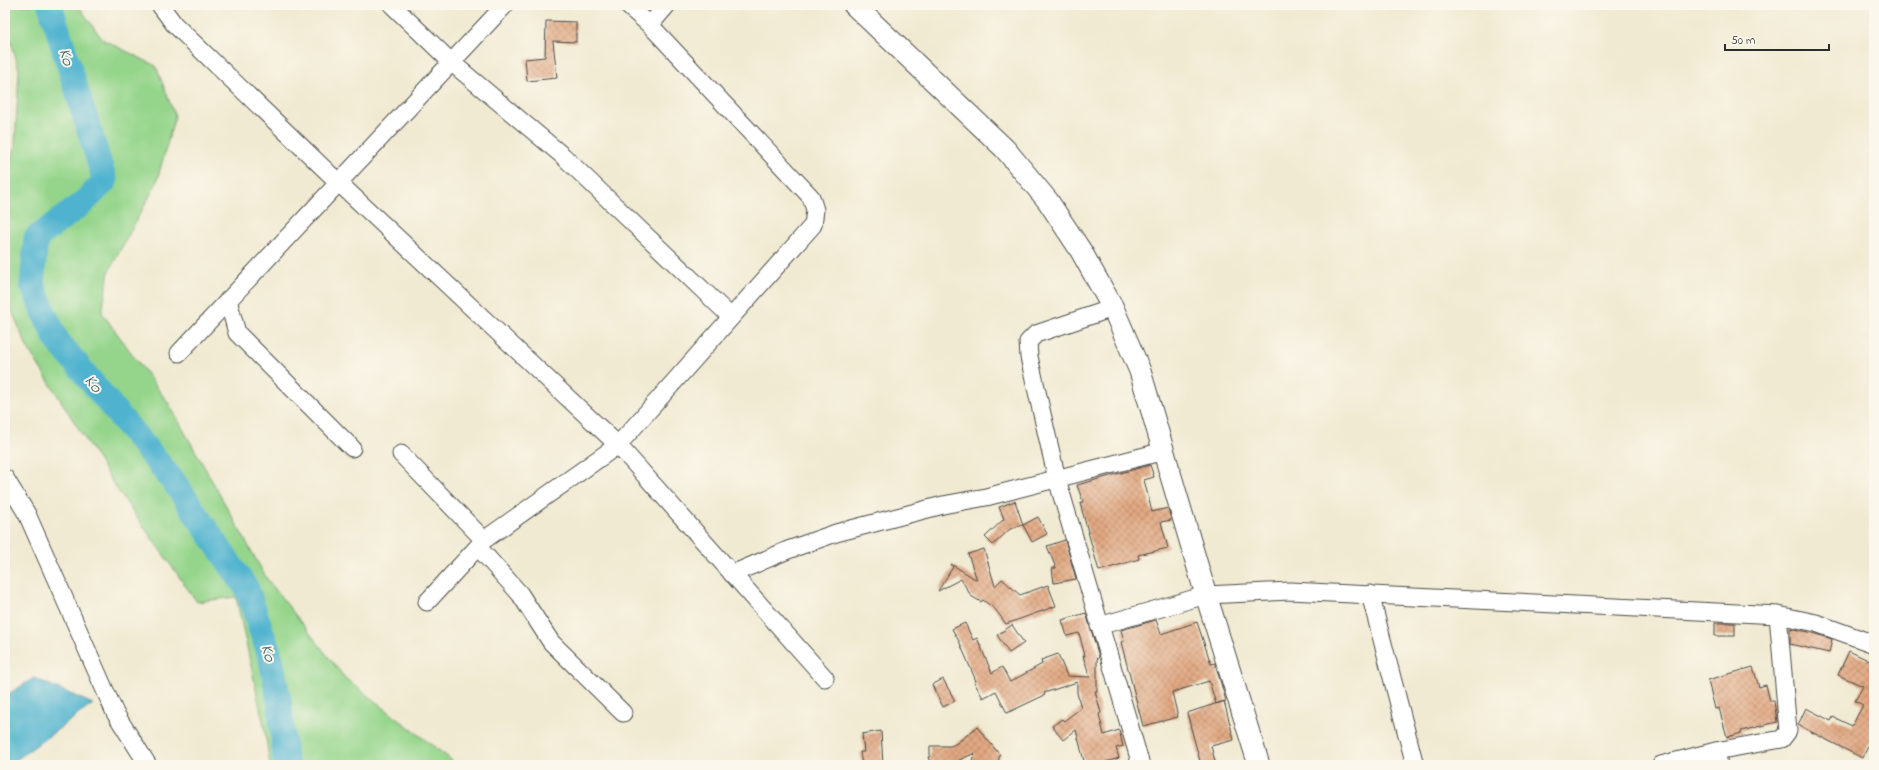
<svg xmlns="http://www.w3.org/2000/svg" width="1879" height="770" viewBox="0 0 1879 770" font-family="'Indie Flower',sans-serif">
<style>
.grass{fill:#95d58b;stroke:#60805b}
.water{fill:#50b3cf;stroke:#3e6f7d}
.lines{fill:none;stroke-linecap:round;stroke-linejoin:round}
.river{stroke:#50b3cf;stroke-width:25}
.building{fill:url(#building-cross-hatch)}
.minor-casing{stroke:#494844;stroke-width:19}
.major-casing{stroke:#494844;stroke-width:23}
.minor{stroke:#fff;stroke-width:17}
.major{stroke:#fff;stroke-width:21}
.labels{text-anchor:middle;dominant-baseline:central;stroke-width:4;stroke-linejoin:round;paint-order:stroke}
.water-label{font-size:17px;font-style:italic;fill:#385b64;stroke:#fbf7ec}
</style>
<defs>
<pattern id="building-cross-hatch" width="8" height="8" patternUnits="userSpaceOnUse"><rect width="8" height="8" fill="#e2a983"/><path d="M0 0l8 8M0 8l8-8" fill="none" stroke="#b78a6b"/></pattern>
</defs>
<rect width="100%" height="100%" fill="#fbf7ec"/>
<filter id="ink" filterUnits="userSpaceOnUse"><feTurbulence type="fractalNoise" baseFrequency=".025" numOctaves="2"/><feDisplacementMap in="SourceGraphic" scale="8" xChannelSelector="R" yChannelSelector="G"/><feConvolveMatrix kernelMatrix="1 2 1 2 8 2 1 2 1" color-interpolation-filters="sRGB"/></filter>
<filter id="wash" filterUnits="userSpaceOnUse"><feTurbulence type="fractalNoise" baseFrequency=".012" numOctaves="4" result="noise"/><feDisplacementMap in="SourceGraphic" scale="16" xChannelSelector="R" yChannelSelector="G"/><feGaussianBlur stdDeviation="0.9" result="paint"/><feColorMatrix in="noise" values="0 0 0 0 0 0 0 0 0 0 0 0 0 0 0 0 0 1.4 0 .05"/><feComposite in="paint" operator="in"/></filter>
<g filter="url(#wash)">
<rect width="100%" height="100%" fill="#f0ead2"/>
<path class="grass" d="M5 5H78L102 39 156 66 175 116 156 184 109 271 102 313 169 404 267 579 345 678 454 762 461 765H270L264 726 236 597 197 602 114 485 27 347 10 306 5 305V175L15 146 19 70 9 34 5 37Z"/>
<path class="water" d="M34 678 93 704 9 765H5V696Z"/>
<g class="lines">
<path class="river" d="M50 5 105 181 83 203 36 238 32 285 56 339 174 482 247 589 271 659 280 706 285 760 287 765"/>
</g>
<g id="blocks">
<g class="building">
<path d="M546 21 576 22V42L553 41 557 78 527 81 525 59 545 57Z"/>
<path d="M1150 465 1154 477 1144 480 1152 512 1168 508 1171 520 1161 522 1168 548 1138 555 1139 559 1099 571 1080 503 1083 502 1077 485Z"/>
<path d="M1015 501 1023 525 1010 529 993 545 985 537 1004 519 999 507Z"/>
<path d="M1038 517 1047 534 1032 542 1023 525Z"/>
<path d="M1065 540 1076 579 1054 583 1052 568H1056L1047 546Z"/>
<path d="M984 549 995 586 1002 579 1020 595 1048 585 1056 606 1006 624 995 609 983 600 981 602 971 596 961 579 938 591 953 567 951 564 977 580 968 554Z"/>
<path d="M1086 613 1099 657 1097 659V691H1095L1101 713 1099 714 1104 735 1119 730 1123 746 1116 748 1119 758 1096 765H1085L1076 730 1063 740 1052 726 1062 719 1064 721 1081 708 1077 693V682L1044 693 1045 695 1007 713 996 691 983 698 974 682 976 681 959 641 952 629 965 623 973 640 977 638 992 673 1002 667 1010 682 1042 664 1041 660 1058 654 1067 676 1090 677 1083 656H1085L1079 633 1067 636 1062 620Z"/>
<path d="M1156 620 1161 634 1197 622 1211 664 1215 663 1226 701 1216 704 1209 681 1176 691 1172 692 1178 717 1143 726 1121 642 1124 641 1121 630Z"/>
<rect x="1715" y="623" width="20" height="13"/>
<path d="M1012 625 1024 643 1009 653 997 635Z"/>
<path d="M1790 628 1813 633 1832 639 1829 653 1790 644Z"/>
<path d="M1849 651 1874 663V733L1862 758 1798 725 1806 708 1831 721 1833 717 1852 726 1863 705 1855 701 1863 686 1838 675Z"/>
<path d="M1753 667 1759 687 1766 685 1770 701H1774L1777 722 1741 731 1742 733 1727 737 1719 708 1715 709 1708 680Z"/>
<path d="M943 679 955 701 943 707 932 685Z"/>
<path d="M1224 701 1234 740 1211 746 1216 765H1201L1187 713Z"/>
<path d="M977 727 1000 755 997 765H970L975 753 948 765H931L928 757 930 756V746H951L957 743Z"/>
<path d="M881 731 883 765H862L860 752H864L862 734Z"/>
</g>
</g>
</g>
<g filter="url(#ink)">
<use href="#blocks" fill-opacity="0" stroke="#494844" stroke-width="1"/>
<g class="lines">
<g class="minor-casing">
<g id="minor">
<path d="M160 5 174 24 339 183 618 445 825 678"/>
<path d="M392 5 451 62 563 156 731 317"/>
<path d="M650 25 667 5"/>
<path d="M228 300 237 333 352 448"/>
<path d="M1113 308 1036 334 1028 342 1029 357 1057 479 1141 765"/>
<path d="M179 353 505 5"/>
<path d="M401 454 484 540"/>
<path d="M5 478 27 514 115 713 148 765"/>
<path d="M478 547 520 594 551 642 623 713"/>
<path d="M732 574 788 550 836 533 943 505 986 497 1164 451"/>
<path d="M1370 594 1415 765"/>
<path d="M427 602 484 540 618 445 813 225 815 210 811 197 650 25 627 5"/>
<path d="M1099 626 1206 595 1290 591 1778 615 1816 623 1874 644"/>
<path d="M1716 751 1719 765"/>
<path d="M1661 765 1716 751 1782 739 1788 731 1778 615"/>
</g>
</g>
<g class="major-casing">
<path id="major" d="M854 5 1005 149 1048 201 1081 251 1113 308 1140 371 1206 595 1259 765"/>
</g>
<use href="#minor" class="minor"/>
<use href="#major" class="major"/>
</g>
</g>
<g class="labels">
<g class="water-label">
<text transform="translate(66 57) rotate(73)">Ko</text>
<text transform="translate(93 384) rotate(50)">Ko</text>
<text transform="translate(268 653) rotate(74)">Ko</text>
</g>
</g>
<rect width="1879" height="770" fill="none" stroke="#fbf7ec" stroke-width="20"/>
<path d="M1725 44v6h104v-6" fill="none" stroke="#2b2b2b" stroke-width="2"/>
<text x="1731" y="44" font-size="12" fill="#2b2b2b" stroke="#fbf7ec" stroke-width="3" paint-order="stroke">50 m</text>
</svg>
